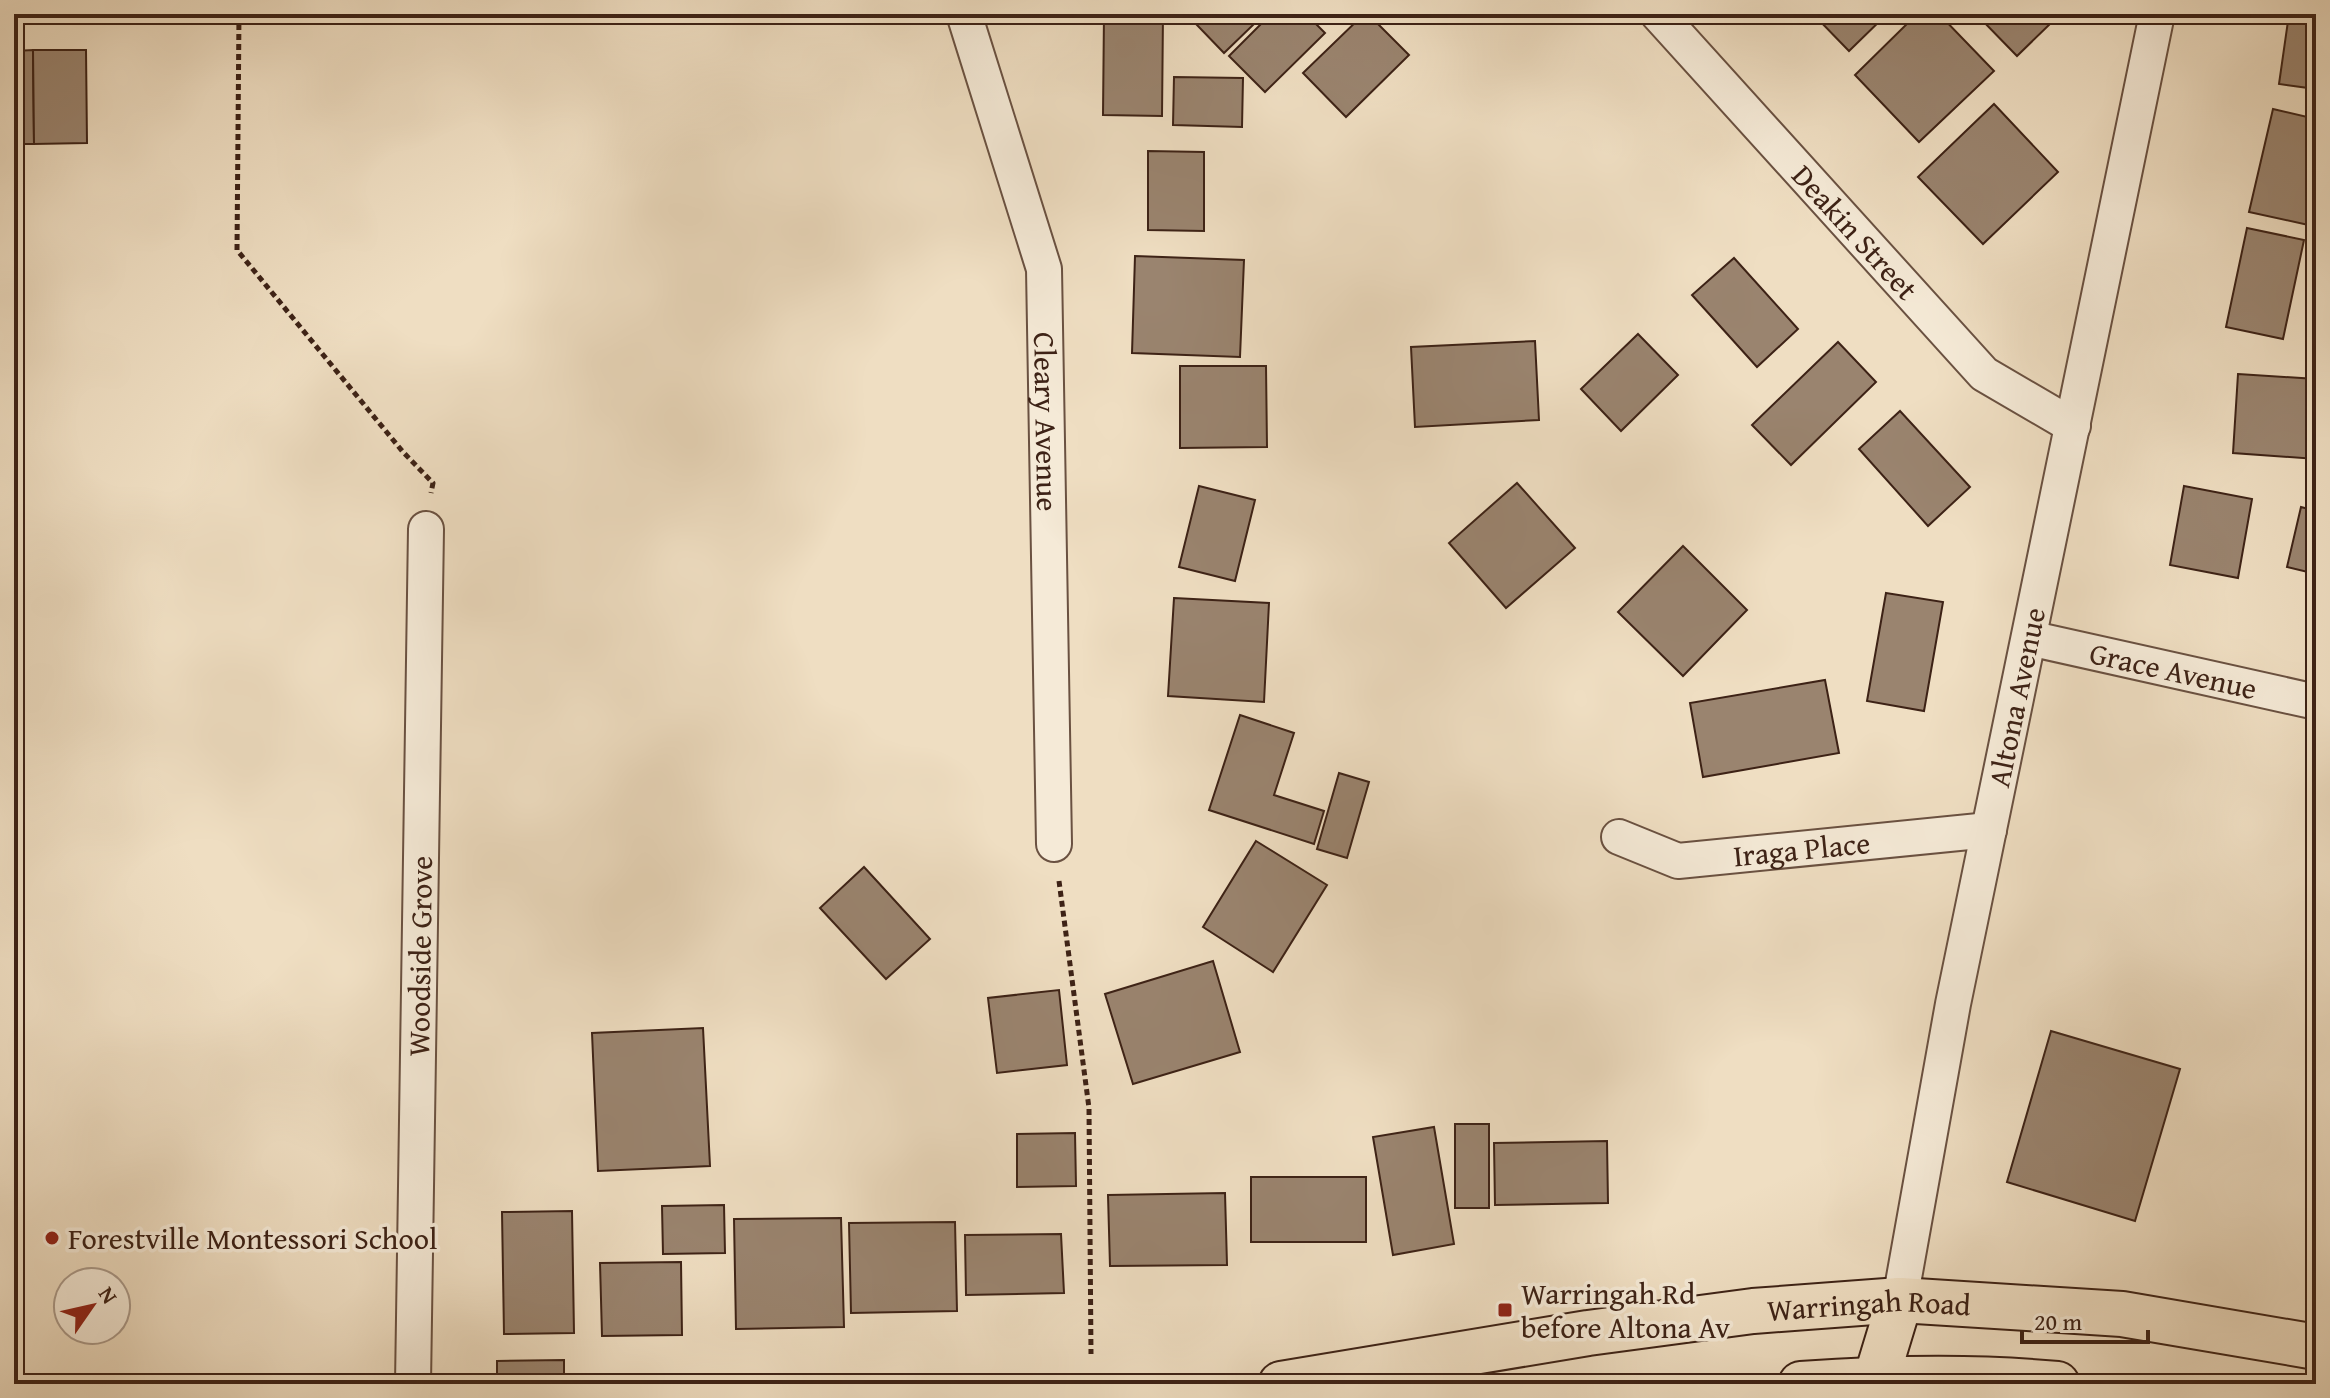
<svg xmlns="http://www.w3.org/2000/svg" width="2330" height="1398" viewBox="0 0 2330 1398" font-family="'Gentium Book Plus',serif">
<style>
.building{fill:#9a846f;stroke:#3d2216;stroke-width:2}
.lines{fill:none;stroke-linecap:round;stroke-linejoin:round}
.minor-casing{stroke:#6a5141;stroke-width:38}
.trunk-casing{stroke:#3d2216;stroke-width:48}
.path{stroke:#3d2216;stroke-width:5;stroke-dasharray:6 4;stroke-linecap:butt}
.minor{stroke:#f5ead7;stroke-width:34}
.trunk{stroke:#efdec2;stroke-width:44}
.poi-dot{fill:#8f2418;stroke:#f5ead7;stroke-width:3}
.labels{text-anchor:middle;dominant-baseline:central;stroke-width:7;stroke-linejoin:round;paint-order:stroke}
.street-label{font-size:30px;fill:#3d2216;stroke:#f5ead7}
.poi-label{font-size:30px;fill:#3d2216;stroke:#f5ead7;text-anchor:start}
</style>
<rect width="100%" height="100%" fill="#efdec2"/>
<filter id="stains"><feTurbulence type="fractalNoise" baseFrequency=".0025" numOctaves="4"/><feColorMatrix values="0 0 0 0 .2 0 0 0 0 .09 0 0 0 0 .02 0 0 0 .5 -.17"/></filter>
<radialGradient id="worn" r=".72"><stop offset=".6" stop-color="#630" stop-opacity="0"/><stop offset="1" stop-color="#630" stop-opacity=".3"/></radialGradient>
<g class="building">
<path d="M1104 14H1163L1162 116 1103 115Z"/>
<path d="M1206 14H1243L1253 25 1224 53 1196 24Z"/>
<path d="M1271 14H1306L1325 33 1265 92 1229 56Z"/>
<path d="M1364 14H1368L1409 55 1346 117 1303 73Z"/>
<path d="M1813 14H1887L1849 51Z"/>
<path d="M1917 14H1939L1994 71 1919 142 1855 75Z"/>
<path d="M1976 14H2044L2052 22 2017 56Z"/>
<path d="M2289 14H2316V89L2279 84Z"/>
<path d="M33 50 34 144H14V51Z"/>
<path d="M33 50H86L87 143 34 144Z"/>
<path d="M1174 77 1243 78 1242 127 1173 125Z"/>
<path d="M1994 104 2058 172 1983 244 1918 177Z"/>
<path d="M2273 109 2316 119 2313 226 2249 212Z"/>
<path d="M1148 151 1204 152V231L1148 230Z"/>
<path d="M2247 228 2304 240 2283 339 2226 327Z"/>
<path d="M1135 256 1244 260 1240 357 1132 353Z"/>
<path d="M1734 258 1798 329 1757 367 1692 295Z"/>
<path d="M1638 334 1678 375 1621 431 1581 389Z"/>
<path d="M1535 341 1539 420 1415 427 1411 347Z"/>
<path d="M1838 342 1876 382 1791 465 1752 425Z"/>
<path d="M1180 366H1266L1267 447 1180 448Z"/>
<path d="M2238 374 2316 379V459L2233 453Z"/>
<path d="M1900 411 1970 487 1928 526 1859 449Z"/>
<path d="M1517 483 1575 548 1506 608 1449 543Z"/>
<path d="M1199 486 1255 500 1235 581 1179 567Z"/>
<path d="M2184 486 2252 499 2238 578 2170 565Z"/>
<path d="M2301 507 2316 511V574L2287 567Z"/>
<path d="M1683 546 1747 610 1683 676 1618 612Z"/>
<path d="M1886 593 1943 602 1924 711 1867 701Z"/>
<path d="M1174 598 1269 603 1264 702 1168 696Z"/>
<path d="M1825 680 1839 753 1703 777 1690 703Z"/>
<path d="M1240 715 1294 733 1274 795 1324 811 1314 844 1209 810Z"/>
<path d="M1339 773 1369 782 1347 858 1317 849Z"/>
<path d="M1256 841 1327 885 1273 972 1203 927Z"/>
<path d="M864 867 930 939 886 979 820 908Z"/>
<path d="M1213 961 1240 1052 1133 1084 1105 994Z"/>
<path d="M1059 990 1067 1065 997 1073 988 998Z"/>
<path d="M703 1028 710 1166 598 1171 592 1033Z"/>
<path d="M2051 1031 2180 1069 2135 1221 2007 1182Z"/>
<rect x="1455" y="1124" width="34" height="84"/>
<path d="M1434 1127 1454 1244 1393 1255 1373 1137Z"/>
<path d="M1075 1133 1076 1186 1017 1187V1134Z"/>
<path d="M1607 1141 1608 1203 1495 1205 1494 1143Z"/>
<rect x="1251" y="1177" width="115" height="65"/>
<path d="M1225 1193 1227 1265 1110 1266 1108 1195Z"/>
<path d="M724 1205 725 1253 663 1254 662 1206Z"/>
<path d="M572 1211 574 1333 504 1334 502 1212Z"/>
<path d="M841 1218 844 1327 736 1329 734 1219Z"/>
<path d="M955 1222 957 1311 851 1313 849 1223Z"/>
<path d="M1061 1234 1064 1293 966 1295 965 1235Z"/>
<path d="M681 1262 682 1335 602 1336 600 1263Z"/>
<path d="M564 1360V1384H497V1361Z"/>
</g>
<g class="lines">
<g class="minor-casing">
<g id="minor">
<path id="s1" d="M964 14 1044 269 1054 844"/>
<path id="s2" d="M1658 14 1984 374 2073 426"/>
<path id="s3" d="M2029 638 2316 702"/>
<path id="s4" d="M1619 837 1678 861 1989 830"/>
<path id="s5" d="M1900 1300 1953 1004 2157 14"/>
<path id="s6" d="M413 1384 426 529"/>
</g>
</g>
<g class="trunk-casing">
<g id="trunk">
<path d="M1876 1379 1900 1300"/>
<path id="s7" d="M1281 1384 1588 1333 1753 1311 1900 1300 2122 1314 2316 1347"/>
<path d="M1801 1384C1887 1378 1972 1376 2057 1384"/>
</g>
</g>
<g class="path">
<path d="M239 14 237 250 403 452 433 483 431 493"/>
<path d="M1059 881 1089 1108 1091 1354"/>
</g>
<use href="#minor" class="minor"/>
<use href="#trunk" class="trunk"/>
</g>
<g class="poi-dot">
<circle cx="52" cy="1238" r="8"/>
<rect x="1497" y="1302" width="16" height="16" rx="4"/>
</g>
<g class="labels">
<g class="street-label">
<text stroke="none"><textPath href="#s2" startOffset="294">Deakin Street</textPath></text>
<text stroke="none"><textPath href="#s1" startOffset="420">Cleary Avenue</textPath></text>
<text stroke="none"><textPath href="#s3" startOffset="148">Grace Avenue</textPath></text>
<text stroke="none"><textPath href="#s5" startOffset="614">Altona Avenue</textPath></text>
<text stroke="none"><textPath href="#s4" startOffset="188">Iraga Place</textPath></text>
<text stroke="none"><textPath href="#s6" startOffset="428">Woodside Grove</textPath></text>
<text stroke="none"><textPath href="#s7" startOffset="594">Warringah Road</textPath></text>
</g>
<g class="poi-label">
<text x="68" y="1238">Forestville Montessori School</text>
<text x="1521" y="1293">Warringah Rd<tspan x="1521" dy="34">before Altona Av</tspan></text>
</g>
</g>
<rect width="2330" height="1398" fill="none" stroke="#efdec2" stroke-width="48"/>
<rect x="16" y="16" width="2298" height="1366" fill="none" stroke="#3d2216" stroke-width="4"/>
<rect x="24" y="24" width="2282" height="1350" fill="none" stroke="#3d2216" stroke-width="2"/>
<g transform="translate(92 1306) rotate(56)"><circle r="38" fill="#f5ead7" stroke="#ab9a8a" stroke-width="2"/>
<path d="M0-6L14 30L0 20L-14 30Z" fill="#8f2418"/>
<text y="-12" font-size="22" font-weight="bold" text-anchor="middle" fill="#3d2216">N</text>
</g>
<path d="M2022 1330v12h126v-12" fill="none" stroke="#3d2216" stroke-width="4"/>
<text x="2034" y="1330" font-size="24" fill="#3d2216" stroke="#f5ead7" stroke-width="6" paint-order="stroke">20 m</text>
<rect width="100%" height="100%" filter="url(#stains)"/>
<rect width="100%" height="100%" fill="url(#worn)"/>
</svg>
